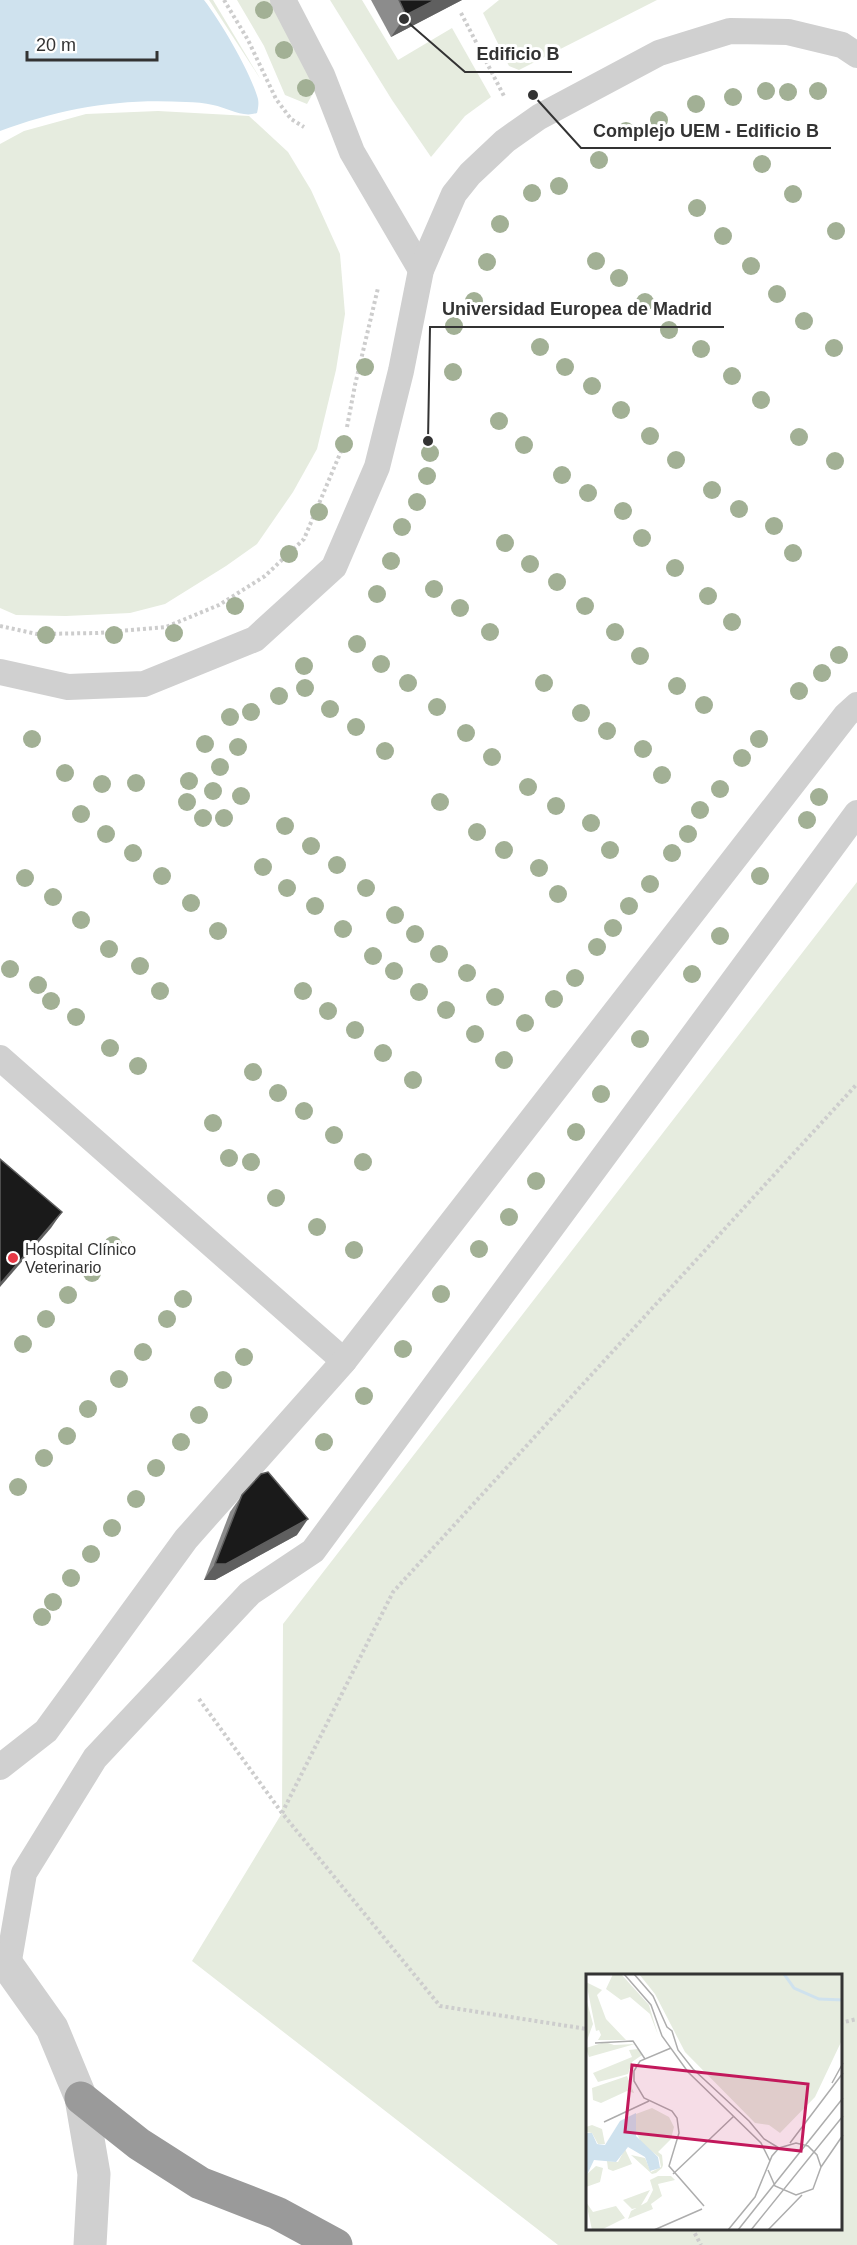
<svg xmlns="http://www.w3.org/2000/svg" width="857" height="2245" viewBox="0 0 857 2245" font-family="Arial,sans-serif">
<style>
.green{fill:#e6ecdf;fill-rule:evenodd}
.water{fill:#cfe2ee}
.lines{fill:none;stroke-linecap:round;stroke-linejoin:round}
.path{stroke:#cdcdcd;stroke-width:4;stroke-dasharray:3 3;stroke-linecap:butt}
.service{stroke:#d0d0d0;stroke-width:26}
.tertiary{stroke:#d0d0d0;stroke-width:33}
.motorway{stroke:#9a9a9a;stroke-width:33}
.tree{fill:#a2b095}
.wall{fill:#8c8c8c}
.shaded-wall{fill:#5f5f5f}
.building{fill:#1a1a1a;stroke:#5f5f5f;stroke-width:1.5}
.poi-dot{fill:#e63946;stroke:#fff;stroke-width:2}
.labels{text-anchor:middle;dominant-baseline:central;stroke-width:6;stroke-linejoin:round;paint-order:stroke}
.poi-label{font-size:16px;fill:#333;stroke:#fff;text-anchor:start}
.inset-river{fill:none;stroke:#cfe2ee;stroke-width:3}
.inset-road{fill:none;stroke:#adadad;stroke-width:1.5}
.view{fill:#c2185b;fill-opacity:0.15;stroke:#c2185b;stroke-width:3}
.inset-edge{fill:none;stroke:#333;stroke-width:3}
.leader{fill:none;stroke:#333;stroke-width:2}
.callout-dot{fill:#333;stroke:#fff;stroke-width:2}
.callout-label{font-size:18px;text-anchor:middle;font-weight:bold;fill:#333;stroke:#fff;stroke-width:6;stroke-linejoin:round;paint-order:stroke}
</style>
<rect width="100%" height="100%" fill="#fff"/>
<g class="green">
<path d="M209 0H213L261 80Z"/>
<path d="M237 0H270L316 88 307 104 285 95 264 46Z"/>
<path d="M330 0H362L398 60 452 28 491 97 465 116 431 157 392 100Z"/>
<path d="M499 0H657L519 70 509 66 483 13Z"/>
<path d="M158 111 249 116 288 152 311 190 340 254 345 314 336 370 317 449 293 492 257 544 226 566 165 604 130 613 66 616 16 615 0 608V144L24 131 86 114Z"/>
<path d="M857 882V2245H558L192 1961 282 1813 283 1624ZM587 1975H840V2228H587Z"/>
</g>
<path class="water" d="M0 0H204C221 22 251 73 258 99 259 104 258 109 257 113 242 118 228 108 213 105 205 103 195 102 186 102 120 98 61 108 0 131Z"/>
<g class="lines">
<g class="path">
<path d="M224 0 248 40 276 99 291 119 304 127"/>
<path d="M461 13 505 98"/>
<path d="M347 427 355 385 378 288"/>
<path d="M0 626 37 634 98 633 166 627 219 605 265 576 304 539 342 449"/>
<path d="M199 1699 282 1813 440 2006 587 2029"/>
<path d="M282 1813 393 1592 857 1084"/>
<path d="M840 2023 857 2019"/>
<path d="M692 2228 701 2245"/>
</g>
<g class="service">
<path d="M283 0 322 75 352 152 421 270"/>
<path d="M0 672 68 687 144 684 255 639 334 567 377 467 401 371 421 270 454 194 470 174 505 141 539 117 659 53 730 31 788 32 842 45 857 55"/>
<path d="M0 1058 344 1361"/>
<path d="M0 1767 46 1731 186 1539 344 1361 846 715 857 705"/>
<path d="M8 1966 24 1873 95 1758 250 1593 313 1551 857 813"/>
</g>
<path class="tertiary" d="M0 1959 8 1966 52 2028 81 2098 94 2174 90 2245"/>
<path class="motorway" d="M81 2098 139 2144 200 2183 277 2213 336 2245"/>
</g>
<g class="tree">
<circle cx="264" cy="10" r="9"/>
<circle cx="284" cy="50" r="9"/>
<circle cx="306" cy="88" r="9"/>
<circle cx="766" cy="91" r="9"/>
<circle cx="818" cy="91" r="9"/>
<circle cx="788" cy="92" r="9"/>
<circle cx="733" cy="97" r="9"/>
<circle cx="696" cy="104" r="9"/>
<circle cx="659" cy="120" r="9"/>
<circle cx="626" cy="131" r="9"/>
<circle cx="599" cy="160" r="9"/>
<circle cx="762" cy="164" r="9"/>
<circle cx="559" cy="186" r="9"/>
<circle cx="532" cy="193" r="9"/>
<circle cx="793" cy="194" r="9"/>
<circle cx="697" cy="208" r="9"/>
<circle cx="500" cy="224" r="9"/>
<circle cx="836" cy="231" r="9"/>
<circle cx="723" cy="236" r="9"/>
<circle cx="596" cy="261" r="9"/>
<circle cx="487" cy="262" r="9"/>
<circle cx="751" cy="266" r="9"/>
<circle cx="619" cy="278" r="9"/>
<circle cx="777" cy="294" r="9"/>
<circle cx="474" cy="301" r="9"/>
<circle cx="645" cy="302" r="9"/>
<circle cx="804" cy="321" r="9"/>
<circle cx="454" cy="326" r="9"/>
<circle cx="669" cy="330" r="9"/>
<circle cx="540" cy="347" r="9"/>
<circle cx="834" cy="348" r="9"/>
<circle cx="701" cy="349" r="9"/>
<circle cx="365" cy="367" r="9"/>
<circle cx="565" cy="367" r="9"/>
<circle cx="453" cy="372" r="9"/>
<circle cx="732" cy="376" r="9"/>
<circle cx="592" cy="386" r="9"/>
<circle cx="761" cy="400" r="9"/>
<circle cx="621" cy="410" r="9"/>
<circle cx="499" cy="421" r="9"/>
<circle cx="650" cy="436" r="9"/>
<circle cx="799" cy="437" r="9"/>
<circle cx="344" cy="444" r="9"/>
<circle cx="524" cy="445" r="9"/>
<circle cx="430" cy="453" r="9"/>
<circle cx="676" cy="460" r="9"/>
<circle cx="835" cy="461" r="9"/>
<circle cx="562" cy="475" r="9"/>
<circle cx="427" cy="476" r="9"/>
<circle cx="712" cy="490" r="9"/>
<circle cx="588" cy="493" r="9"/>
<circle cx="417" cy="502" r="9"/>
<circle cx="739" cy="509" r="9"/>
<circle cx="623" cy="511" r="9"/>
<circle cx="319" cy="512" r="9"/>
<circle cx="774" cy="526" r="9"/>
<circle cx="402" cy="527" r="9"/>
<circle cx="642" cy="538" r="9"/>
<circle cx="505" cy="543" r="9"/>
<circle cx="793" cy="553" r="9"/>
<circle cx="289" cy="554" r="9"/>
<circle cx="391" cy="561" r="9"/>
<circle cx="530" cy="564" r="9"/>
<circle cx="675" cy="568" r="9"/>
<circle cx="557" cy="582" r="9"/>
<circle cx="434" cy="589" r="9"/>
<circle cx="377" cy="594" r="9"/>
<circle cx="708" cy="596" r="9"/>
<circle cx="235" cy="606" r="9"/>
<circle cx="585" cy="606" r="9"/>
<circle cx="460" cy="608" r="9"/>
<circle cx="732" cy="622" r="9"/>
<circle cx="490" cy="632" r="9"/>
<circle cx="615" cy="632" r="9"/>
<circle cx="174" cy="633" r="9"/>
<circle cx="46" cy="635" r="9"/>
<circle cx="114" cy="635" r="9"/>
<circle cx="357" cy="644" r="9"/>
<circle cx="839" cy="655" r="9"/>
<circle cx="640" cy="656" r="9"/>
<circle cx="381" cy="664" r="9"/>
<circle cx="304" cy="666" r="9"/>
<circle cx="822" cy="673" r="9"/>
<circle cx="408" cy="683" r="9"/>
<circle cx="544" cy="683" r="9"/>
<circle cx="677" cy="686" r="9"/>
<circle cx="305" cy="688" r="9"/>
<circle cx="799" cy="691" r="9"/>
<circle cx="279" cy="696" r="9"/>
<circle cx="704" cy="705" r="9"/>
<circle cx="437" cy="707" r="9"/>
<circle cx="330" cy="709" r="9"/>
<circle cx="251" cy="712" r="9"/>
<circle cx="581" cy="713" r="9"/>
<circle cx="230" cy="717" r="9"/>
<circle cx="356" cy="727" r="9"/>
<circle cx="607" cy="731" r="9"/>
<circle cx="466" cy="733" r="9"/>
<circle cx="32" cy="739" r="9"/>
<circle cx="759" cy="739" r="9"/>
<circle cx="205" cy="744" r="9"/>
<circle cx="238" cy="747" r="9"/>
<circle cx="643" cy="749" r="9"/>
<circle cx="385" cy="751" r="9"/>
<circle cx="492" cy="757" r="9"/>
<circle cx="742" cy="758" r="9"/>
<circle cx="220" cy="767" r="9"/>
<circle cx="65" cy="773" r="9"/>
<circle cx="662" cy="775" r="9"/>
<circle cx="189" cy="781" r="9"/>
<circle cx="136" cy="783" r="9"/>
<circle cx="102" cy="784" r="9"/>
<circle cx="528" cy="787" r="9"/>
<circle cx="720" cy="789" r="9"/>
<circle cx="213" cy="791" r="9"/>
<circle cx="241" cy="796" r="9"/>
<circle cx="819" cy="797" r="9"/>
<circle cx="187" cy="802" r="9"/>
<circle cx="440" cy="802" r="9"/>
<circle cx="556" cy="806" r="9"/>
<circle cx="700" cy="810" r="9"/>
<circle cx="81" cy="814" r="9"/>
<circle cx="203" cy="818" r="9"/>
<circle cx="224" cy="818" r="9"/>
<circle cx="807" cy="820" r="9"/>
<circle cx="591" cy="823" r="9"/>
<circle cx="285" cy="826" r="9"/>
<circle cx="477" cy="832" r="9"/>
<circle cx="106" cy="834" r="9"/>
<circle cx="688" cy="834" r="9"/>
<circle cx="311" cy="846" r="9"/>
<circle cx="504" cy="850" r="9"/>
<circle cx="610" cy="850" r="9"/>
<circle cx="133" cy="853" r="9"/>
<circle cx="672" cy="853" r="9"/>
<circle cx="337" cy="865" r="9"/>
<circle cx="263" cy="867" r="9"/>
<circle cx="539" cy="868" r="9"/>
<circle cx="162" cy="876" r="9"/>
<circle cx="760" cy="876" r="9"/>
<circle cx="25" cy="878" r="9"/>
<circle cx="650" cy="884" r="9"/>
<circle cx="287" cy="888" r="9"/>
<circle cx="366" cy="888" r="9"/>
<circle cx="558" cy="894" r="9"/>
<circle cx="53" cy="897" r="9"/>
<circle cx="191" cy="903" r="9"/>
<circle cx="315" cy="906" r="9"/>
<circle cx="629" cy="906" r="9"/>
<circle cx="395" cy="915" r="9"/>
<circle cx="81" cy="920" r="9"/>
<circle cx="613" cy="928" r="9"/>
<circle cx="343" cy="929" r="9"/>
<circle cx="218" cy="931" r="9"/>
<circle cx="415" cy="934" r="9"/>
<circle cx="720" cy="936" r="9"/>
<circle cx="597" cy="947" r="9"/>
<circle cx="109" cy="949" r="9"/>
<circle cx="439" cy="954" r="9"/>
<circle cx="373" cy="956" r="9"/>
<circle cx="140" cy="966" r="9"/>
<circle cx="10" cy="969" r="9"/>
<circle cx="394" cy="971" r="9"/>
<circle cx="467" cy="973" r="9"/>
<circle cx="692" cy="974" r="9"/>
<circle cx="575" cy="978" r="9"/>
<circle cx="38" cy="985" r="9"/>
<circle cx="160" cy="991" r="9"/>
<circle cx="303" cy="991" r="9"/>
<circle cx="419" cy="992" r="9"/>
<circle cx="495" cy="997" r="9"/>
<circle cx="554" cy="999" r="9"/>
<circle cx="51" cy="1001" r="9"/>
<circle cx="446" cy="1010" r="9"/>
<circle cx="328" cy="1011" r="9"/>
<circle cx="76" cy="1017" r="9"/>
<circle cx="525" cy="1023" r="9"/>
<circle cx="355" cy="1030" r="9"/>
<circle cx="475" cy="1034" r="9"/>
<circle cx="640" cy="1039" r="9"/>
<circle cx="110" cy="1048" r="9"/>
<circle cx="383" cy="1053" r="9"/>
<circle cx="504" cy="1060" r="9"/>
<circle cx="138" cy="1066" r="9"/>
<circle cx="253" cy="1072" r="9"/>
<circle cx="413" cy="1080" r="9"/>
<circle cx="278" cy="1093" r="9"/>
<circle cx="601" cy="1094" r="9"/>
<circle cx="304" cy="1111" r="9"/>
<circle cx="213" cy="1123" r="9"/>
<circle cx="576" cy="1132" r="9"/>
<circle cx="334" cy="1135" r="9"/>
<circle cx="229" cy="1158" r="9"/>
<circle cx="251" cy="1162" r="9"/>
<circle cx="363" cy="1162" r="9"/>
<circle cx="536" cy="1181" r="9"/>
<circle cx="276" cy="1198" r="9"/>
<circle cx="509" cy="1217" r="9"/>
<circle cx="317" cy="1227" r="9"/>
<circle cx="113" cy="1245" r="9"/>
<circle cx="479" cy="1249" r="9"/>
<circle cx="354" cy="1250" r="9"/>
<circle cx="92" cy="1273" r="9"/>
<circle cx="441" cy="1294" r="9"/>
<circle cx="68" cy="1295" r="9"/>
<circle cx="183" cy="1299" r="9"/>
<circle cx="46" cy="1319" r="9"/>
<circle cx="167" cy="1319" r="9"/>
<circle cx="23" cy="1344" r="9"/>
<circle cx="403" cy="1349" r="9"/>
<circle cx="143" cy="1352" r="9"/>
<circle cx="244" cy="1357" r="9"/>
<circle cx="119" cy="1379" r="9"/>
<circle cx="223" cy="1380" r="9"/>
<circle cx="364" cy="1396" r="9"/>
<circle cx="88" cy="1409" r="9"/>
<circle cx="199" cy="1415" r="9"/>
<circle cx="67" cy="1436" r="9"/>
<circle cx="181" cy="1442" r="9"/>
<circle cx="324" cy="1442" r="9"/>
<circle cx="44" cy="1458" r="9"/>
<circle cx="156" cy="1468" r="9"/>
<circle cx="18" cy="1487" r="9"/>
<circle cx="136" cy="1499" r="9"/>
<circle cx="112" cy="1528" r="9"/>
<circle cx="91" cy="1554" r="9"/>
<circle cx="71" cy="1578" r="9"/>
<circle cx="53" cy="1602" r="9"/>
<circle cx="42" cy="1617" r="9"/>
</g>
<g class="wall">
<path d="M371 0H462L391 37Z"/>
<path d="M242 1495 297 1535 215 1580H204L230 1512Z"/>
</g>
<g class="shaded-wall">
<path d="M435 0H462L391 37 406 15Z"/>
<path d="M62 1212 51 1228 0 1287V1284Z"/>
<path d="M308 1519 297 1535 215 1580H204L215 1564Z"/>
</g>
<g class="building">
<path d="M399 0H435L406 15Z"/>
<path d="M0 1159 62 1212 0 1284Z"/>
<path d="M268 1472 308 1519 226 1564H215L242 1495 261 1474Z"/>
</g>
<circle class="poi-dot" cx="13" cy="1258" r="6"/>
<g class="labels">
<g class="poi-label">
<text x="25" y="1249">Hospital Clínico<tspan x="25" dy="18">Veterinario</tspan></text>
</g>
</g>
<g transform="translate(586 1974)">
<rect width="256" height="256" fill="#fff"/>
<path d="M27 0H35L63 31 72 61 64 40 44 23 35 26 20 15ZM53 0H256V66L229 123 194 159 183 151 169 149 99 78 69 20ZM0 8 16 16 11 21 20 45 40 66H12L15 61 13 56 10 57ZM0 24 7 50 0 69ZM19 68 28 71 49 70 3 83 0 74ZM52 75 56 81 46 88 42 100 12 108 7 99 46 83 43 76ZM41 102 48 119 41 117 15 129 7 126 6 114ZM66 134 83 143 88 153 85 165 72 178 76 181 77 191 76 194 70 199 66 200 45 181 59 184 65 198 75 193 73 183 55 169 48 153 50 140ZM6 151 16 155 19 170H12L6 159 0 158V153ZM39 175 46 190 27 197 22 195 21 187 32 188ZM10 192 17 194 14 208 0 213V201ZM72 202H85L89 206 72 210 76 222 65 230 67 235 42 245 45 237 61 228 67 216 64 206ZM64 216 54 233 46 235 37 226ZM0 228 7 238 30 232 39 244 15 256H6Z" fill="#e6ecdf"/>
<path d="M50 139V162L72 183 74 194 64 197 59 183 42 173 30 188 8 186 0 203V159H6L11 170 19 171 34 147Z" fill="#cfe2ee"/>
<path class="inset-river" d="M198 0 208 14 233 25 257 26"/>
<path class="inset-road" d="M38 0 65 31 76 62 102 98 175 169 184 187M48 0 67 22 81 53 86 57 92 76 107 95 163 147 178 165 193 174M9 69 47 67 59 85M85 74 54 87 48 97V107L58 124 86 137 91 144 93 159 83 192 118 232M246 109 257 89M18 148 63 127M204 169 257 99M235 193 257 161M87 200 148 142M68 256 116 235M142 256 169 223 186 182 193 174 210 169 222 172 231 181 235 193 227 215 210 221 189 212 182 196M152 256 257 124M165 256 257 142M182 256 216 221"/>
<path class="view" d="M46 91 222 110 215 177 39 158Z"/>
<rect width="256" height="256" class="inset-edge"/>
</g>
<path class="leader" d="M404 19L465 72H572M533 95L581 148H831M428 441L430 327H724"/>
<g class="callout-dot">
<circle cx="404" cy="19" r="6"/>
<circle cx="533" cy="95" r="6"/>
<circle cx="428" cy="441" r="6"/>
</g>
<g class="callout-label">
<text x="518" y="60">Edificio B</text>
<text x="706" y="137">Complejo UEM - Edificio B</text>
<text x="577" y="315">Universidad Europea de Madrid</text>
</g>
<path d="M27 51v9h130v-9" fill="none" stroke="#333333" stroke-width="3"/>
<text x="36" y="51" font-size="18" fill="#333333" stroke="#ffffff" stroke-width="4.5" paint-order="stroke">20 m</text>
</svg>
